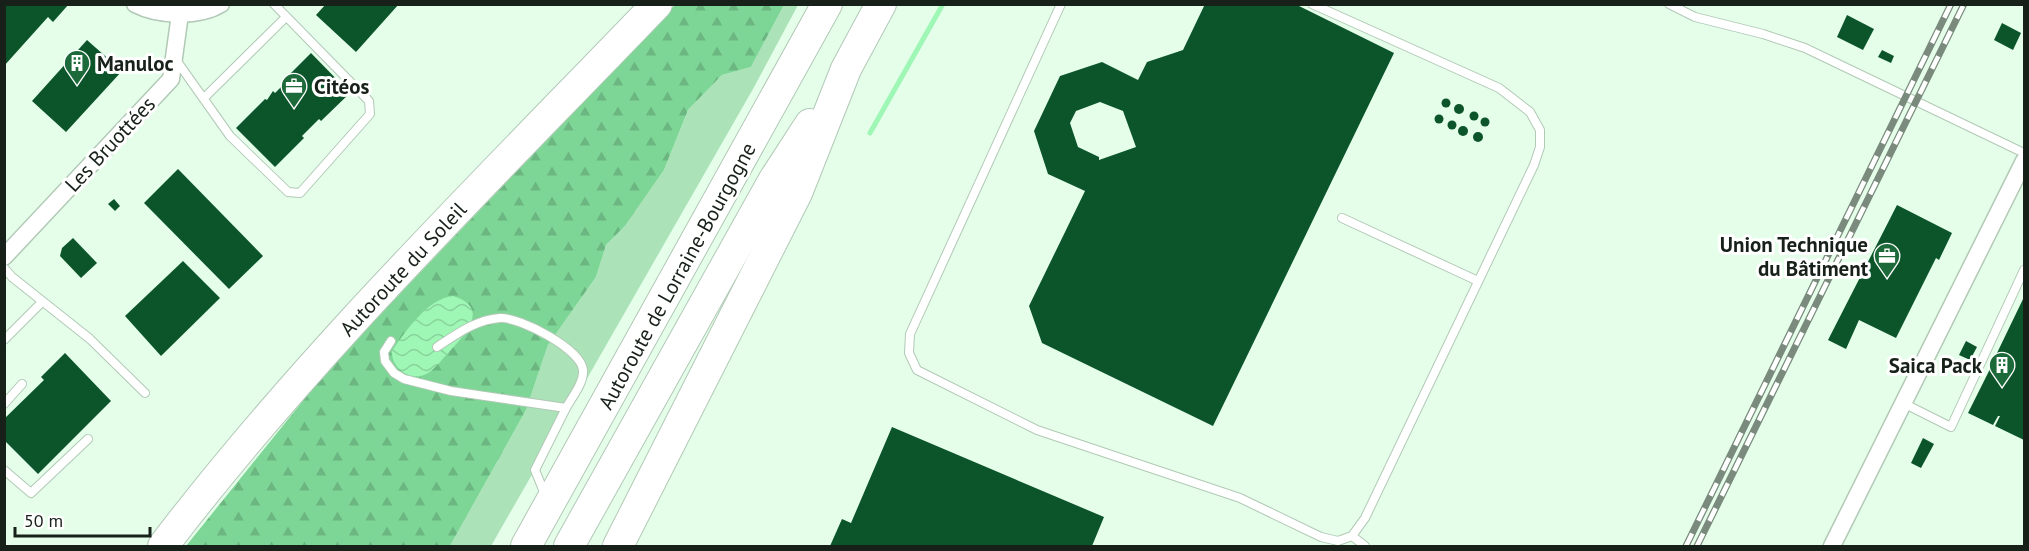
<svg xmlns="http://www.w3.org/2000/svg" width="2029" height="551" viewBox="0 0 2029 551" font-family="'PT Sans',sans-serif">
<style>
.grass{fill:#abe2b8}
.forest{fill:url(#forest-firs)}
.water{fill:url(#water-waves)}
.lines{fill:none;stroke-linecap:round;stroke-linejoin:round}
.stream{stroke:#9ff7b5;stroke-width:5}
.building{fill:#0c552a;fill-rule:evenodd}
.lane-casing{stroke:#b1c9b6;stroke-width:10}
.street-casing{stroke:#b1c9b6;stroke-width:19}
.highway-casing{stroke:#b1c9b6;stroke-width:32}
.lane{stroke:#fff;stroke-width:8}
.street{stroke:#fff;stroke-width:16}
.highway{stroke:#fff;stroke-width:30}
.rail-casing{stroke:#7a8b7d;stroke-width:7}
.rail{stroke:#fff;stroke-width:4.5;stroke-dasharray:14;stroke-linecap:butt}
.labels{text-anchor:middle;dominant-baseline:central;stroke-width:6;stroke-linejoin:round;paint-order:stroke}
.poi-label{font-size:21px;font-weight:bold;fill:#172019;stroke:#fff;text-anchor:start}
.street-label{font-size:21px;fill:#172019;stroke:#fff}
</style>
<defs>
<pattern id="forest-firs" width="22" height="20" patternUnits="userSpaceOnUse" patternTransform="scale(1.5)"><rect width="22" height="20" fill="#7ed696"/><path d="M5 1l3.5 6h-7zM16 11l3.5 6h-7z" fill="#6cb781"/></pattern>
<pattern id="water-waves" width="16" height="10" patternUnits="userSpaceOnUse" patternTransform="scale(1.5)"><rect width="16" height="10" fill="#9ff7b5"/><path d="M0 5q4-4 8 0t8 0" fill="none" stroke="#88d39b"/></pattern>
</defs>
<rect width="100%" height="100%" fill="#e5feea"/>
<path class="grass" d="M784 5H798L753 89 491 546H450L526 410 548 345 596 277 606 245 625 226 664 170 688 110 722 75 751 67Z"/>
<path class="forest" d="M675 5H784L751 67 722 75 688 110 664 170 625 226 606 245 596 277 548 345 526 410 450 546H186L331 366Z"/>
<path class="water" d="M453 296C492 308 464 336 448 353 442 359 436 368 428 373 412 383 391 369 392 351 405 332 428 298 453 296Z"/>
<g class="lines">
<path class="stream" d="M870 133 943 4"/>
</g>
<g class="building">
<path d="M4 4H69L53 22 48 17 4 66Z"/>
<path d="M326 4H399L356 52 316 15Z"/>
<path d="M1205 4H1295L1394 53 1213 426 1042 343 1029 306 1085 191 1048 174 1034 131 1060 76 1102 62 1138 80 1147 62 1183 50ZM1100 102 1123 111 1136 147 1099 160V157L1078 147 1070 123 1076 111Z"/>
<path d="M1847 15 1874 29 1863 50 1837 37Z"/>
<path d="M2002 23 2021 33 2013 50 1994 40Z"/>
<path d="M87 40 122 71 66 132 32 101Z"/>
<path d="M1882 50 1894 56 1891 63 1878 57Z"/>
<path d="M311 53 350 93 321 121 319 119 302 136 304 138 275 167 236 128 265 99 267 100 273 91 275 93 284 84 282 82Z"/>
<circle cx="1446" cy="103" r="4.5"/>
<circle cx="1459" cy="109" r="5"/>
<circle cx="1474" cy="116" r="4.5"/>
<circle cx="1439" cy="119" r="4.5"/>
<circle cx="1485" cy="122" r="4.5"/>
<circle cx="1452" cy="125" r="4.5"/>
<circle cx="1463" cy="131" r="5"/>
<circle cx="1478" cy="137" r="5"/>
<path d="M178 169 263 256 229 289 144 203Z"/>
<path d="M114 199 120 206 115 211 108 204Z"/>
<path d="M1897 205 1952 233 1939 260 1936 258 1896 338 1859 320 1846 349 1828 340Z"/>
<path d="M73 238 97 263 81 278 60 256 62 248Z"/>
<path d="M183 261 220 298 161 356 125 316Z"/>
<path d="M2024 297V440L1995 426 2000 416H1998L1993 425 1968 413 1993 363 1996 364 2000 355 1997 353Z"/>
<path d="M1966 341 1977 347 1970 360 1959 355Z"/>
<path d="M65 353 111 401 38 474 4 440V419L44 380 41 377Z"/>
<path d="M892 427 1104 517 1092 546H830L842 519 851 523Z"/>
<path d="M1923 438 1934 444 1921 468 1911 463Z"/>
</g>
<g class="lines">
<g class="lane-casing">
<g id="lane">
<path d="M1061 4 910 334 909 353 917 370 1037 430 1240 498 1321 537 1338 541 1352 536 1365 518 1534 165 1540 147V130L1530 112 1499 88 1312 4"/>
<path d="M1669 4 1695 17 1763 34 1805 48 2024 153"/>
<path d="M174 57 230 136 288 192 300 193 370 114 369 101 274 4"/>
<path d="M205 97 286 17"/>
<path d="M1342 218 1478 281"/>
<path d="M4 268 12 277 90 339 145 393"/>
<path d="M4 340 42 302"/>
<path d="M391 341 384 352 385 361 394 373 404 379 451 391 566 408 535 470 546 497"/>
<path d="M437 347C457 334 475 320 500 318 520 317 581 349 583 370 584 383 572 397 566 408"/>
<path d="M1903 403 1951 427 2024 270"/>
<path d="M4 404 22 384"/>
<path d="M4 470 31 493 88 439"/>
<path d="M1352 536 1365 546"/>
</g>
</g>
<g class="street-casing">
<g id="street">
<path d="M135 4C158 16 198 18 221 4"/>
<path d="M4 257 171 79 180 14"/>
<path d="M1832 546 2024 161"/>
</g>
</g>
<g class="highway-casing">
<g id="highway">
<path d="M163 546C311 352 488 180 657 4"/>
<path d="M526 546 827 4"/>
<path d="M569 546 773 181 810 124"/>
<path d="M618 546 797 193 846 69 881 4"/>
</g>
</g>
<use href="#lane" class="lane"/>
<use href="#street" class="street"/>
<use href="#highway" class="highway"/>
<g class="rail-casing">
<g id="rail">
<path d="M1686 546 1951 4"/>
<path d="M1697 546 1964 4"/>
</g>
</g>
<use href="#rail" class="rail"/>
</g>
<defs>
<g id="building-pin" transform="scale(1.35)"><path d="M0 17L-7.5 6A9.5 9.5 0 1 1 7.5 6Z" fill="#1c6939" stroke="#fff"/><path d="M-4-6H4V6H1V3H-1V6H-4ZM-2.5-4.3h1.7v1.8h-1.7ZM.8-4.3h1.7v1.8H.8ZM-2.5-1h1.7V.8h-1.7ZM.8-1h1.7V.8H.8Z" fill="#fff"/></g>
<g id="office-pin" transform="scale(1.35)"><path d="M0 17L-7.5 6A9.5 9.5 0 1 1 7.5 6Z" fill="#1c6939" stroke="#fff"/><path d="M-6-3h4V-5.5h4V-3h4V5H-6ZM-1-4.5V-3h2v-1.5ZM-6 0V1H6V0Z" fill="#fff"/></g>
</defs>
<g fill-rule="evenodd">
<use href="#building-pin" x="77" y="63"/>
<use href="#office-pin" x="294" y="86"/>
<use href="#office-pin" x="1887" y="256"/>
<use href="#building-pin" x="2002" y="365"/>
</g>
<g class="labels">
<g class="poi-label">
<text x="97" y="63">Manuloc</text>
<text x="314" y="86">Citéos</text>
<text x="1868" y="244" text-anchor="end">Union Technique<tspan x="1868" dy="24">du Bâtiment</tspan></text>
<text x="1982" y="365" text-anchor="end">Saica Pack</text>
</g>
<g class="street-label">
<text transform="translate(110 144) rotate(-47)">Les Bruottées</text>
<text transform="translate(403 269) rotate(-47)">Autoroute du Soleil</text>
<text transform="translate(677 276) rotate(-61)">Autoroute de Lorraine-Bourgogne</text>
</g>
</g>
<rect width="2029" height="551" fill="none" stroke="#172019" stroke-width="12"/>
<path d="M15 527v9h135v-9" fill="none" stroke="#172019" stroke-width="3"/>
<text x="24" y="527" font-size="18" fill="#172019" stroke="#ffffff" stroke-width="4.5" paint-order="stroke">50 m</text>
</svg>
